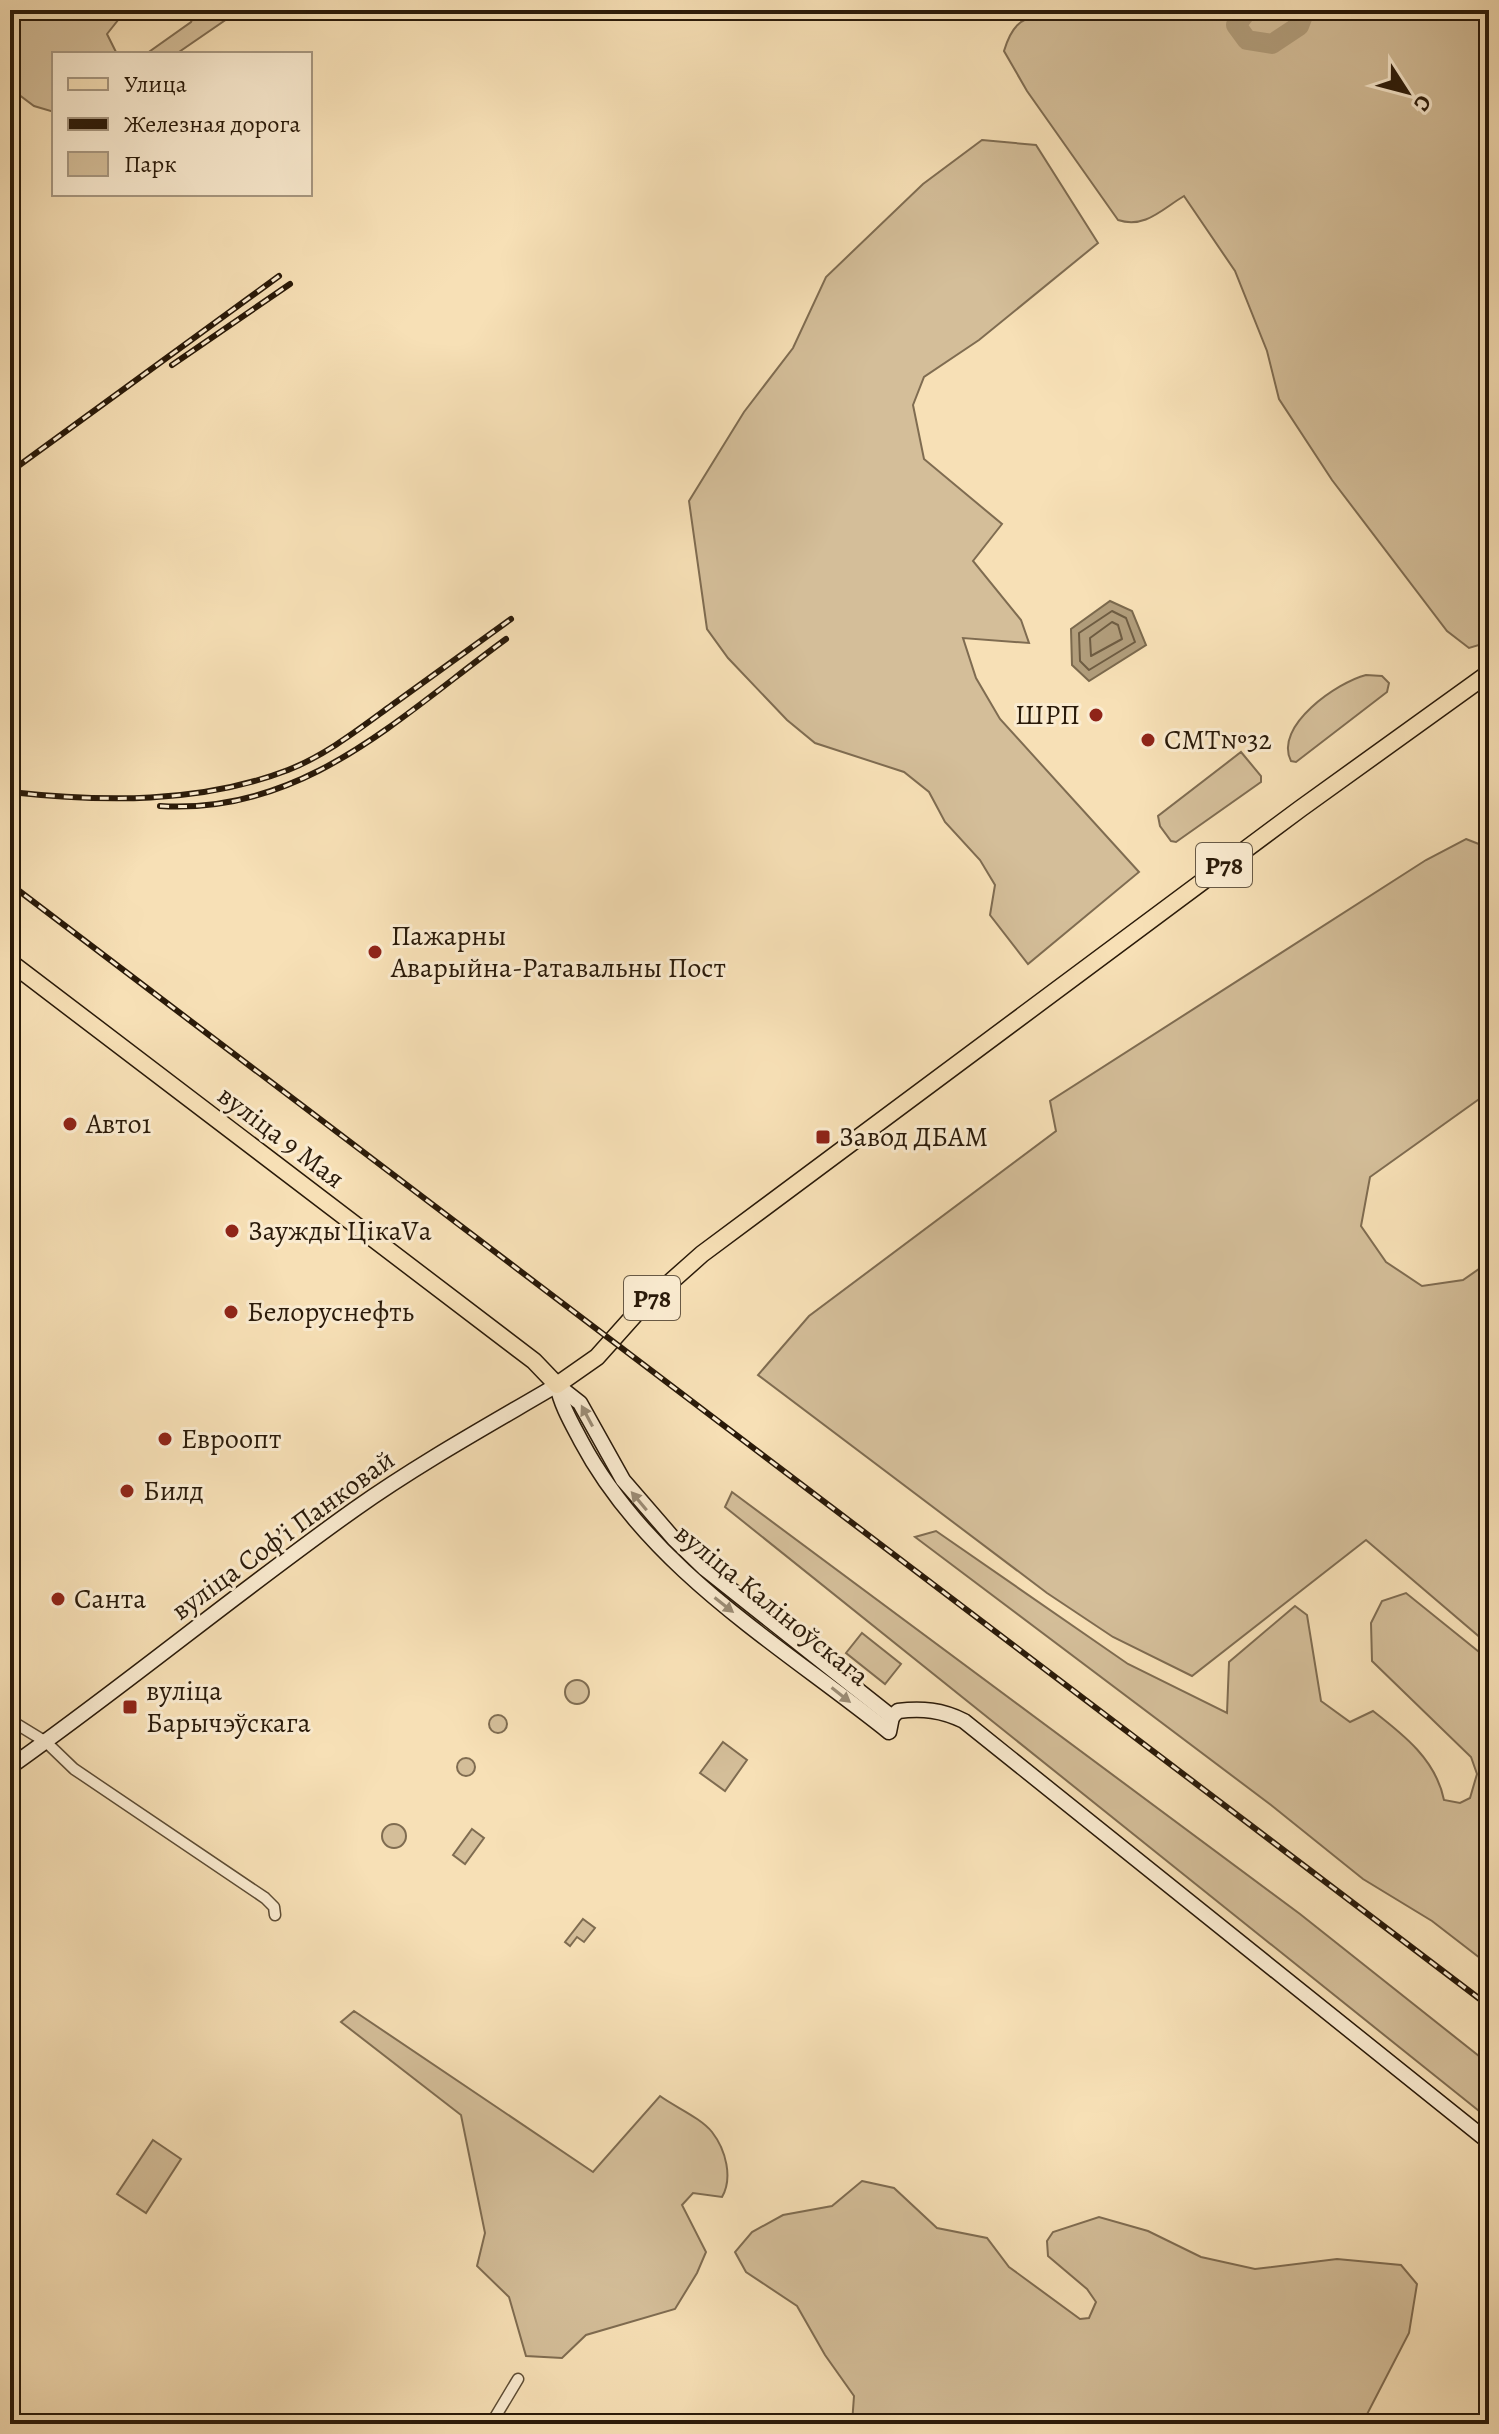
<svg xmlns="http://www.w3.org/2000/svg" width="1499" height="2434" viewBox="0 0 1499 2434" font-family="Alegreya,serif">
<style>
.green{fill:#d4be99;stroke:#7f6c51;stroke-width:2}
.water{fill:#b19d7b;stroke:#7b694d;stroke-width:2}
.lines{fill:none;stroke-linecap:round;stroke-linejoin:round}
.shore{stroke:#6e5c42;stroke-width:2}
.river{stroke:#b19d7b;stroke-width:20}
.street-casing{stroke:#5d4c34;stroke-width:13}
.secondary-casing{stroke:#2a1a09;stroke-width:17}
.primary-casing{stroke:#2a1a09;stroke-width:19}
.street{stroke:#faebd0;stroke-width:10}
.secondary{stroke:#faebd0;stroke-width:14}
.primary{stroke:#f7e0b6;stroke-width:16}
.rail-casing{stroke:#2a1a09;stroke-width:6}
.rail{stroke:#faebd0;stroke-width:3;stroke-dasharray:9;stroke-linecap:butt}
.oneway{fill:#9c8d76}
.poi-dot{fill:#8f2418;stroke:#faebd0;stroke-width:3}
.labels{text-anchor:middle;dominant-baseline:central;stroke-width:6;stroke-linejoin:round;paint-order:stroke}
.shield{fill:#faebd0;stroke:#685945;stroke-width:2}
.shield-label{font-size:26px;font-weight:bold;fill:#2a1a09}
.poi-label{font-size:28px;fill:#2a1a09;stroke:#faebd0;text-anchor:start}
.street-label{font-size:28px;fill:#2a1a09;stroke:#faebd0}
</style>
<rect width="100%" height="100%" fill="#f7e0b6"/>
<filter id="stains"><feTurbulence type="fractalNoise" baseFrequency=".0025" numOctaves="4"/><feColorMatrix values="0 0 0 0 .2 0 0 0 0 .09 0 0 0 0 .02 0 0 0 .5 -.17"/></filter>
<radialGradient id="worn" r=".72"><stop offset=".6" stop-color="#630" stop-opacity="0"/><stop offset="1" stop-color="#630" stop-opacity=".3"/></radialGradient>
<g class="green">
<path d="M10 10H126L107 34 117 54H54V112L34 106 10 88Z"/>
<path d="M196 10H240L176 54H146L191 22Z"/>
<path d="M1042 10H1489V642L1469 648 1447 631 1332 480 1279 399 1267 351 1235 271 1184 196C1162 209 1145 229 1118 220L1027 91 1004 51C1010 31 1020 13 1044 19Z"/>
<path d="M982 140 1036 145 1098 243 979 340 924 377 913 405 924 459 1002 524 973 561 1021 620 1029 643 963 638 976 678 1000 719 1139 872 1028 964 990 915 995 885 980 860 945 822 929 792 904 772 815 743 787 720 728 658 707 629 689 501 744 412 793 348 826 277 923 184Z"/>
<path d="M1366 675 1382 676 1389 683 1387 692 1296 762 1291 761C1273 726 1338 682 1366 675Z"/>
<path d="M1241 752 1261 776V782L1176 842 1171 841 1160 826 1158 816Z"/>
<path d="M1466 839 1489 848V1092L1370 1177 1361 1226 1386 1262 1422 1286 1463 1280 1489 1262V1645L1366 1540 1192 1676 1113 1637 1047 1593 758 1375 809 1316 1056 1131 1050 1101 1426 860Z"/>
<path d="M732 1492 1300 1914 1489 2064V2119L725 1507Z"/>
<path d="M936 1531 1128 1664 1227 1713 1229 1662 1295 1606 1307 1615 1321 1701 1350 1722 1373 1711C1404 1735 1436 1760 1444 1800L1460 1803 1470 1798 1477 1774 1471 1757 1372 1661 1371 1623 1382 1601 1406 1593 1489 1660V1965L1432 1921 1363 1879 1271 1805 915 1537Z"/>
<path d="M862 1633 901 1664 885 1684 846 1653Z"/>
<circle cx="577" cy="1692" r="12"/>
<circle cx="498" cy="1724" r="9"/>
<path d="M723 1742 747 1760 725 1791 700 1773Z"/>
<circle cx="466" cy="1767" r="9"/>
<circle cx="394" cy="1836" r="12"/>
<path d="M472 1829 484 1838 465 1864 453 1855Z"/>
<path d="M583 1919 595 1928 584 1942 577 1937 570 1946 565 1942Z"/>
<path d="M354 2011 593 2172 660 2096C675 2107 701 2118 712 2132 726 2150 733 2178 722 2197L693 2193 682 2205 706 2252 697 2273 675 2309 586 2335 562 2358 526 2356 509 2297 477 2266 485 2233 461 2115 341 2022Z"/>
<path d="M153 2140 181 2159 146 2213 117 2194Z"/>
<path d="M862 2181 894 2188 937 2228 987 2238 1009 2267 1080 2319 1089 2318 1096 2302 1087 2289 1048 2256 1047 2241 1053 2232 1099 2217 1148 2231 1201 2257 1255 2269 1337 2259 1401 2265 1417 2284 1409 2333 1362 2424H852L854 2396 825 2355 797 2306 746 2272 735 2252 752 2232 783 2215 832 2206Z"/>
</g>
<path class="water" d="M1110 601 1132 611 1146 645 1089 681 1072 665 1071 629Z"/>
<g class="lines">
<g class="shore">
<path d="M1112 611 1126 618 1135 642 1089 670 1080 661 1079 633Z"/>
<path d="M1112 622 1118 625 1122 639 1091 656 1090 638Z"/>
</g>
<path class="river" d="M1248 10 1236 25 1247 40 1272 44 1299 26 1305 10"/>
<g class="street-casing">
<g id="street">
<path d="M10 1720 46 1742 74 1769 265 1898 274 1907 275 1915"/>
<path d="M491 2424 518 2379"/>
</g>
</g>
<g class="secondary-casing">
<g id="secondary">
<path d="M557 1385C561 1405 571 1422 581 1441 649 1569 779 1644 889 1732L892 1717"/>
<path d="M557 1385 580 1403 623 1480 674 1539 704 1568 892 1717"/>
<path d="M892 1717 898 1711C922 1708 942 1710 964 1721L1489 2142"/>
<path d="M10 1767C127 1684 238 1592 355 1509 420 1463 489 1425 557 1385"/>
</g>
</g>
<g class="primary-casing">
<path id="primary" d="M10 962 534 1361 557 1385 597 1357 639 1310 702 1254 1300 809 1489 673"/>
</g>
<use href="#street" class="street"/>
<use href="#secondary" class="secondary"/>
<use href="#primary" class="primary"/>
<g class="rail-casing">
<g id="rail">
<path d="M172 365 290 284"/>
<path d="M10 472 279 276"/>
<path d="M10 792C102 802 200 804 288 770 326 755 359 729 392 705 431 677 471 648 511 619"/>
<path d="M160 806C303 815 398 718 506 639"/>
<path d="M10 884 1489 2006"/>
</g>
</g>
<use href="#rail" class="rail"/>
</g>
<defs><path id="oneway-solid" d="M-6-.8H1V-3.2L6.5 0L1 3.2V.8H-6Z" transform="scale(2)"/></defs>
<g class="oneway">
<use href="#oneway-solid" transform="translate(587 1416) rotate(-118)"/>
<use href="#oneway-solid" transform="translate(639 1501) rotate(-130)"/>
<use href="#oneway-solid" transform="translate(724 1605) rotate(38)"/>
<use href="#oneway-solid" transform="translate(841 1695) rotate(38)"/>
</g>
<g class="poi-dot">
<circle cx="1096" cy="715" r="8"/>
<circle cx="1148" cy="740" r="8"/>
<circle cx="375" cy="952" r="8"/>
<circle cx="70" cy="1124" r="8"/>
<rect x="815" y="1129" width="16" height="16" rx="4"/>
<circle cx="232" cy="1231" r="8"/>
<circle cx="231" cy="1312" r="8"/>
<circle cx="165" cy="1439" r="8"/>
<circle cx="127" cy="1491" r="8"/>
<circle cx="58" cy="1599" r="8"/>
<rect x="122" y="1699" width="16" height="16" rx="4"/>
</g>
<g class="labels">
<g class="shield">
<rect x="1196" y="843" width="56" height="44" rx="6"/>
<rect x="624" y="1276" width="56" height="44" rx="6"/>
</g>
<g class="shield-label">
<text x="1224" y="865">Р78</text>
<text x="652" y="1298">Р78</text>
</g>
<g class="poi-label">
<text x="1080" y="715" text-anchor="end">ШРП</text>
<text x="1164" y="740">СМТ№32</text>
<text x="391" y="936">Пажарны<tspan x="391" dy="32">Аварыйна-Ратавальны Пост</tspan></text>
<text x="86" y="1124">Авто1</text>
<text x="839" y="1137">Завод ДБАМ</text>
<text x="248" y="1231">Заужды ЦікаVа</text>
<text x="247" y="1312">Белоруснефть</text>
<text x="181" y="1439">Евроопт</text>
<text x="143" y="1491">Билд</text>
<text x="74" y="1599">Санта</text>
<text x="146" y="1691">вуліца<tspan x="146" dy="32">Барычэўскага</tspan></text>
</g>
<g class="street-label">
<text transform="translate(281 1137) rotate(37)">вуліца 9 Мая</text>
<text transform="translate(283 1535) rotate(-36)">вуліца Софʼі Панковай</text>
<text transform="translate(772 1605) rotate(39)">вуліца Каліноўскага</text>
</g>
</g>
<rect width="1499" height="2434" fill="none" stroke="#f7e0b6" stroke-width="40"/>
<rect x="12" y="12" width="1475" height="2410" fill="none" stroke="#2a1a09" stroke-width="4"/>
<rect x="20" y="20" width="1459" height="2394" fill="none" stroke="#2a1a09" stroke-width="2"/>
<rect x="52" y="52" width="260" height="144" fill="#faebd0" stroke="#a79780" stroke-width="2"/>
<rect x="68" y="78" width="40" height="12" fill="#f7e0b6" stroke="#a79780" stroke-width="2"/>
<text x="124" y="92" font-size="24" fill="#2a1a09">Улица</text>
<rect x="68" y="118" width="40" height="12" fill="#2a1a09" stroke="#a79780" stroke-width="2"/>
<text x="124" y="132" font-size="24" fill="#2a1a09">Железная дорога</text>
<rect x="68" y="152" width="40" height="24" fill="#d4be99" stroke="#a79780" stroke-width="2"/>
<text x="124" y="172" font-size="24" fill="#2a1a09">Парк</text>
<g transform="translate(1407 92) rotate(126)" stroke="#faebd0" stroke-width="6" paint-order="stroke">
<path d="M0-6L14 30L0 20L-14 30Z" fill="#2a1a09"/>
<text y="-12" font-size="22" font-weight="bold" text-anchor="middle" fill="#2a1a09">С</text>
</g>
<rect width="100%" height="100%" filter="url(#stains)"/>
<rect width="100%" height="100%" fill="url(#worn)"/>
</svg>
